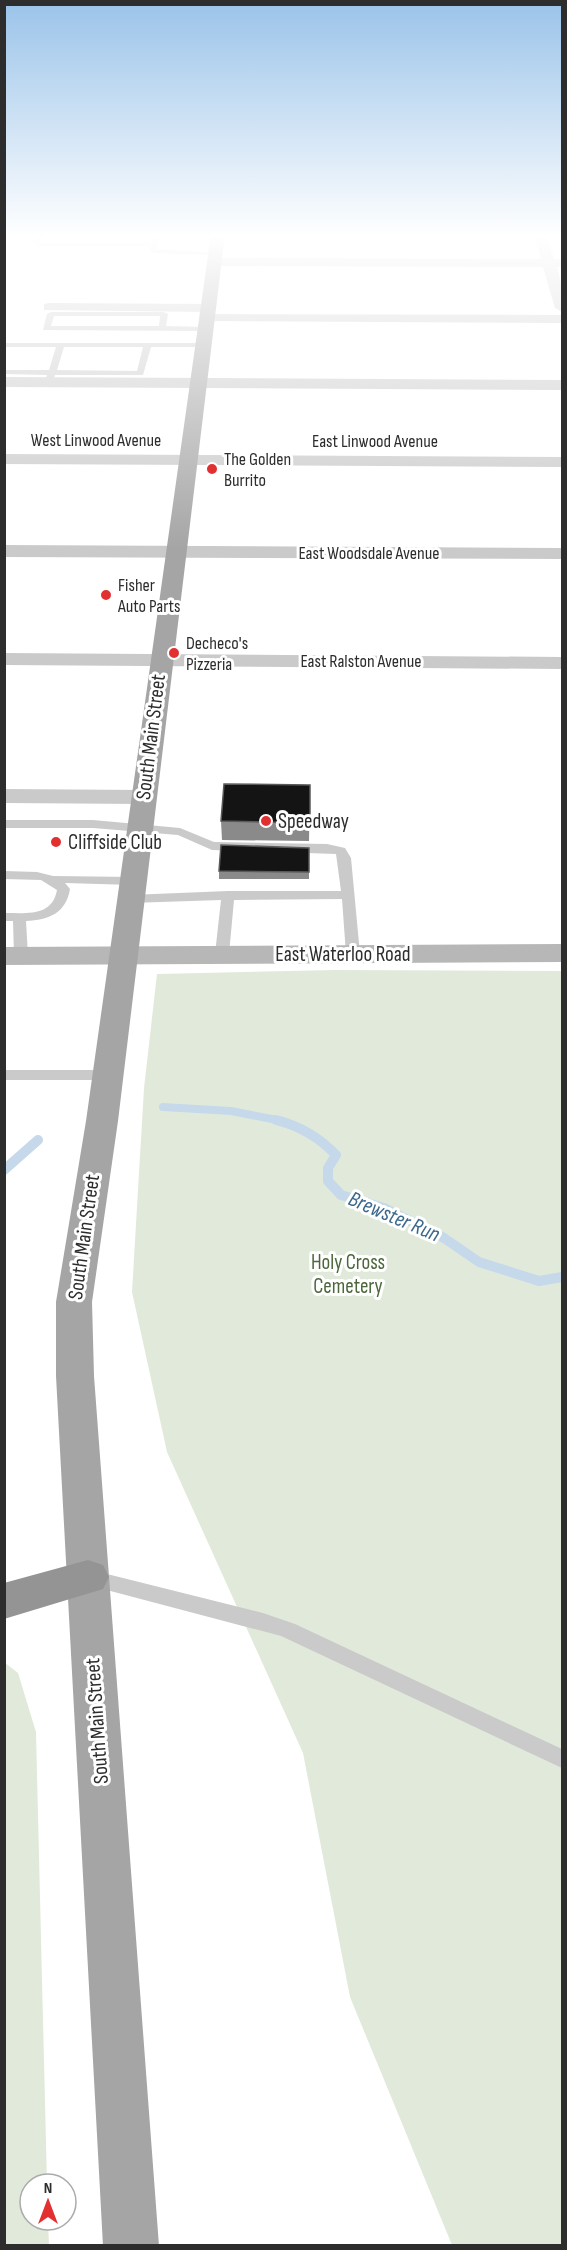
<svg xmlns="http://www.w3.org/2000/svg" width="567" height="2250" viewBox="0 0 567 2250" font-family="'Sofia Sans Condensed',sans-serif">
<style>
.green{fill:#e1eada}
.lines{fill:none;stroke-linecap:round;stroke-linejoin:round}
.stream-far1{stroke:#c6d9ea;stroke-width:8}
.stream{stroke:#c6d9ea;stroke-width:10}
.lane{fill:#cacaca;fill-rule:evenodd}
.street{fill:#cacaca;fill-rule:evenodd}
.secondary{fill:#b7b7b7;fill-rule:evenodd}
.primary{fill:#a5a5a5;fill-rule:evenodd}
.highway{fill:#949494;fill-rule:evenodd}
.wall{fill:#8a8a8a}
.building{fill:#141414;stroke:#5a5a5a;stroke-width:1.5}
.poi-dot{fill:#e23031;stroke:#fff;stroke-width:2}
.labels{text-anchor:middle;dominant-baseline:central;stroke-width:6;stroke-linejoin:round;paint-order:stroke}
.far-street-label{font-size:18px;fill:#2d2d2d;stroke:#fff}
.far-poi-label{font-size:18px;fill:#2d2d2d;stroke:#fff;text-anchor:start}
.street-label{font-size:21px;fill:#2d2d2d;stroke:#fff}
.poi-label{font-size:21px;fill:#2d2d2d;stroke:#fff;text-anchor:start}
.park-label{font-size:21px;fill:#4c673b;stroke:#fff}
.water-label{font-size:22px;font-style:italic;fill:#3c688d;stroke:#fff}
</style>
<rect width="100%" height="100%" fill="#fff"/>
<g class="green">
<path d="M335 970 562 971V2245H452L350 1997 303 1753 167 1452 132 1292 144 1088 157 974Z"/>
<path d="M4 1662 18 1673 36 1732 47 2184H30V2220H48L49 2245H5Z"/>
</g>
<g class="lines">
<path class="stream-far1" d="M163 1107 231 1111 282 1121"/>
<g class="stream">
<path d="M276 1120C300 1126 319 1137 336 1155L328 1168V1181L341 1195 384 1208 444 1238 479 1262 539 1281 562 1277"/>
<path d="M4 1170 38 1140"/>
</g>
<g class="lane">
<path d="M38 234H44L41 242H152L155 234H161L157 249 218 253 215 255 153 253 150 251 151 246H39L33 242Z"/>
<path d="M51 312H164L168 314 166 326 205 327 209 329 205 331 43 330 47 314ZM54 316H160L159 326H51Z"/>
<path d="M4 343H203L207 345 203 347H151L143 375H55L53 382 49 384 45 382 47 375 4 374V370H49L56 347H4ZM64 347H143L137 371 57 370Z"/>
<path d="M4 820H93L180 828 214 842 327 844 345 848 351 858 360 954 353 958 346 954 342 899 234 900 229 954 222 958 215 954 221 900 130 903 124 899 130 895 228 891H341L336 854 212 850 178 835 93 828H4Z"/>
<path d="M4 871 37 872 53 876 133 877 139 881 133 885 65 883 70 889C66 913 49 920 26 921L28 956 21 960 14 956 13 921H4V913C27 913 52 917 57 890L41 880 4 879Z"/>
<path d="M4 1070H108L115 1075 108 1080H4Z"/>
<path d="M91 1570 263 1613 295 1624 562 1749V1768L281 1636 84 1584 81 1578 84 1572Z"/>
</g>
<g class="street">
<path d="M534 234H546L554 259H562V267H557L562 287V312L555 308 543 267 214 266 207 262 214 258 541 259Z"/>
<path d="M49 303 208 304 215 308 208 312 44 310V304Z"/>
<path d="M206 314 562 315V323L201 321V315Z"/>
<path d="M4 377 562 380V390L4 387Z"/>
<path d="M4 454 562 457V467L4 464Z"/>
<path d="M4 545 562 548V559L4 557Z"/>
<path d="M4 653 562 657V669L4 665Z"/>
<path d="M4 789 144 790 152 792 155 797 152 802 144 804 4 803Z"/>
</g>
<path class="secondary" d="M562 944V962L4 965V947Z"/>
<path class="primary" d="M211 234H225L118 1121 92 1302 94 1376 159 2246H103L56 1376V1302L86 1121Z"/>
<path class="highway" d="M88 1560 103 1565 109 1577 103 1589 4 1619V1583Z"/>
</g>
<g class="wall">
<path d="M310 785 309 841 222 840 221 821Z"/>
<path d="M309 848V879H219V871Z"/>
</g>
<g class="building">
<path d="M224 784 310 785V823L221 821Z"/>
<path d="M221 845 309 848V872L219 871Z"/>
</g>
<linearGradient id="sky" x2="0" y2="1"><stop stop-color="#9ac3e9"/><stop offset="0.43" stop-color="#fff"/><stop offset="1" stop-color="#fff" stop-opacity="0"/></linearGradient>
<rect width="567" height="549" fill="url(#sky)"/>
<g class="poi-dot">
<circle cx="212" cy="469" r="6"/>
<circle cx="106" cy="595" r="6"/>
<circle cx="174" cy="653" r="6"/>
<circle cx="266" cy="821" r="6"/>
<circle cx="56" cy="842" r="6"/>
</g>
<g class="labels">
<g class="far-street-label">
<text x="96" y="440">West Linwood Avenue</text>
<text x="375" y="441">East Linwood Avenue</text>
<text x="369" y="553">East Woodsdale Avenue</text>
<text x="361" y="661">East Ralston Avenue</text>
</g>
<g class="far-poi-label">
<text x="224" y="459">The Golden<tspan x="224" dy="21">Burrito</tspan></text>
<text x="118" y="585">Fisher<tspan x="118" dy="21">Auto Parts</tspan></text>
<text x="186" y="643">Decheco's<tspan x="186" dy="21">Pizzeria</tspan></text>
</g>
<g class="street-label">
<text transform="translate(151 737) rotate(-83)">South Main Street</text>
<text x="343" y="954">East Waterloo Road</text>
<text transform="translate(84 1237) rotate(-82)">South Main Street</text>
<text transform="translate(97 1721) rotate(-94)">South Main Street</text>
</g>
<g class="poi-label">
<text x="278" y="821">Speedway</text>
<text x="68" y="842">Cliffside Club</text>
</g>
<g class="park-label">
<text x="348" y="1262">Holy Cross<tspan x="348" dy="24">Cemetery</tspan></text>
</g>
<g class="water-label">
<text transform="translate(394 1217) rotate(23)">Brewster Run</text>
</g>
</g>
<rect width="567" height="2250" fill="none" stroke="#2d2d2d" stroke-width="12"/>
<g transform="translate(48 2202)"><circle r="28" fill="#ffffff" stroke="#ababab" stroke-width="1.5"/>
<path d="M0-4.5L10 22L0 15L-10 22Z" fill="#e23031"/>
<text y="-9" font-size="16" font-weight="bold" text-anchor="middle" fill="#2d2d2d">N</text>
</g>
</svg>
